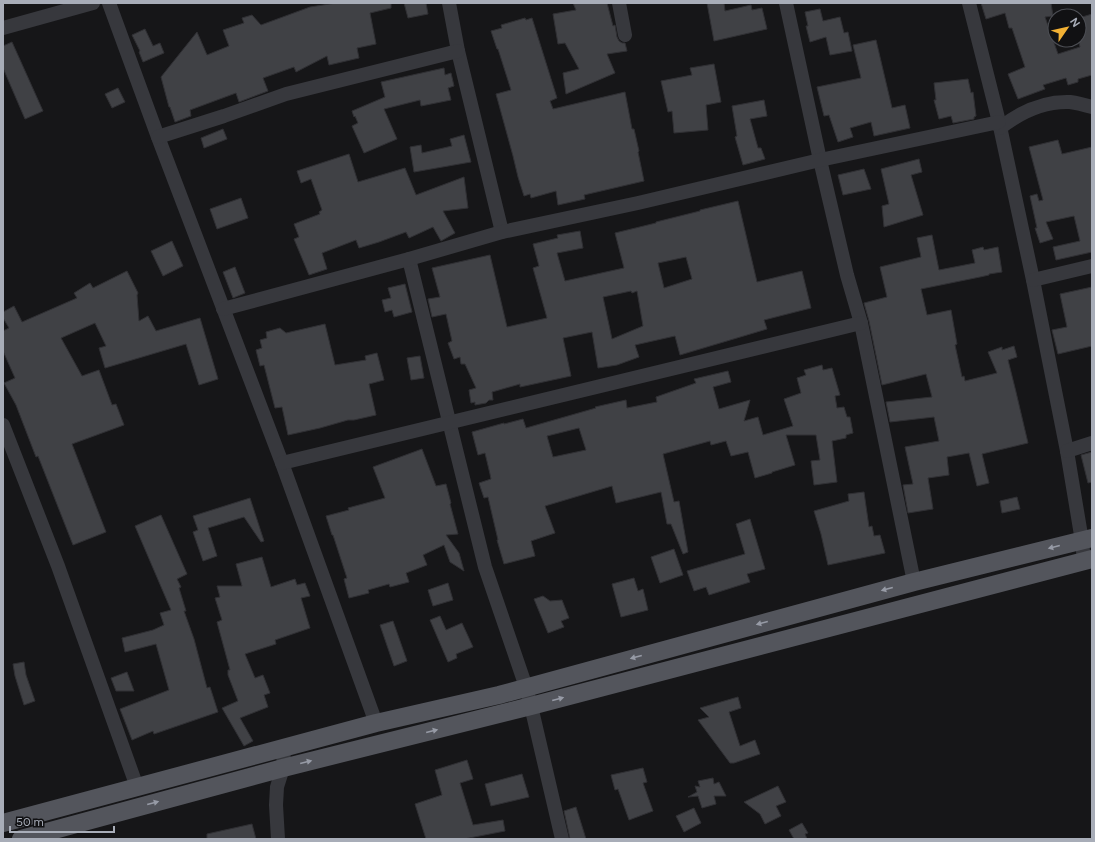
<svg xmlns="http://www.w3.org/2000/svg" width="1095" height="842" viewBox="0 0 1095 842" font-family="Figtree,sans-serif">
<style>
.building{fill:#404145;stroke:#303034;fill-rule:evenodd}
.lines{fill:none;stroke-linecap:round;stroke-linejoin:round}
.minor{stroke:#37383d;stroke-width:14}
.major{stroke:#53555c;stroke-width:18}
.oneway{fill:#979ba6}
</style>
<rect width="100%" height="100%" fill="#161618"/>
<g class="building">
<path d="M336 3H391V8L370 13 376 44 357 48 359 58 329 65 327 56 296 72 294 67 263 78 268 91 239 102 236 93 190 110 191 116 175 122 170 107H169L161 77 197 32 207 55 229 46 223 30 244 23 242 18 252 15 261 25 310 7Z"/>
<path d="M404 3H426L428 14 408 18Z"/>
<path d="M573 3H607L613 26 615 25 617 37 619 41 622 43H625L627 51 607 54 615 73 566 94 563 73 579 69 565 43 558 44 553 14 576 10Z"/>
<path d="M707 3H724L725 11 751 5 752 10 762 8 767 29 714 41Z"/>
<path d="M981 3H1051L1053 16 1045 17 1058 54 1080 47 1079 43V18L1092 14V75L1078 79V82L1068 85 1066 78 1043 85 1045 89 1018 99 1008 74 1025 67 1012 28H1009L1005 13 986 19Z"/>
<path d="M820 9 823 21 840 17 844 33 848 32 852 51 830 55 826 37 810 42 806 26H808L805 12Z"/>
<path d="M525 18 526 20 532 18 557 98 550 101 553 109 625 92 632 129H634L639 151 638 152 644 181 584 195 585 199 558 205 556 191 531 198 530 194 524 196 518 177 513 156 496 94 511 90 498 49H497L491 31 502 28 501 25Z"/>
<path d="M145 29 153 46 160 43 164 53 143 62 139 52 140 51 132 35Z"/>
<path d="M876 40 892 108 905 105 910 128 874 136 871 122 850 128 853 137 838 142 829 115 824 116 817 87 861 78 853 45Z"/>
<path d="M12 42 43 111 25 119 3 68V46Z"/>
<path d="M714 64 721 102 706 105 708 130 674 133 672 111 668 112 661 81 692 75 690 68Z"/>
<path d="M444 68 445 75 451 73 454 86 448 88 451 100 421 106 420 100 384 109 397 139 364 153 352 126 358 123 355 116 354 117 352 111 385 97 381 82Z"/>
<path d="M968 79 971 93 973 92 976 116 974 117V119L953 123 951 116 939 119 934 100H936L934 83Z"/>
<path d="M118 88 125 102 112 108 105 94Z"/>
<path d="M764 100 767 116 750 119 758 148H761L765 159 743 165 735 137 737 136 732 106Z"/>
<path d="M223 129 227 139 204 148 201 138Z"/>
<path d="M464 135 471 162 414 172 410 147 421 145 422 153 452 146 450 139Z"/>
<path d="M1058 140 1062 154 1092 147V252L1056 260 1053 247 1080 241 1074 216 1046 222 1053 239 1040 243 1035 228H1037L1030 196 1037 194 1039 201 1043 200 1029 147Z"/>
<path d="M349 154 358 182 405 168 416 195 464 177 468 208 443 211 455 233 441 241 433 227 409 238 406 232 379 242 359 248 356 240 322 253 327 269 309 275 294 239 299 237 294 224 320 214 319 212 322 210 311 179 301 183 297 171Z"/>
<path d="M919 159 922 172 911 175 923 215 884 227 882 206 889 204 881 169Z"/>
<path d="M864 169 871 189 843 195 838 175Z"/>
<path d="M241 198 248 218 217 229 210 209Z"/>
<path d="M738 201 757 282 802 271 811 308 764 320 767 329 680 355 675 336 635 345 639 357 617 365 598 368 592 332 563 338 571 376 520 387V384L492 392 493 400H489L486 403 475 405V402L471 403 469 390 476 388 465 364H461L460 357 454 359 448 343 452 341 446 314 432 317 428 299 440 297 432 268 490 255 507 327 547 318 533 268 539 266 533 244 558 238 557 235 580 231 583 248 557 253 565 281 624 268 615 233 656 223V222L700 211V210ZM686 257 692 279 664 288 658 263ZM631 291 632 293 637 291 643 326 612 339 603 297Z"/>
<path d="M932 235 939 270 975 263 972 250 983 247 984 250 998 247 1002 272 989 274V275L980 277 921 289 927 315 951 310 957 344 955 345 962 377 964 376 965 381 997 373 988 352 1002 347V350L1014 346 1017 357 1008 360 1016 392 1028 443 982 454 989 483 977 486 969 453 947 457 949 475 928 478 933 509 908 513 903 485 913 484 905 447 939 441 934 417 890 422 886 402 932 397 926 374 882 385 869 321 864 303 887 297 880 267 921 257 917 238Z"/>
<path d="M172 241 183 266 163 276 151 251Z"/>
<path d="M235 267 245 293 233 298 223 272Z"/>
<path d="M127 271 138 293 137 295 139 321 148 316 156 331 200 318 218 379 199 385 186 344 105 368 99 348 106 346 95 323 61 338 82 376 99 370 112 405 116 404 124 425 72 444 106 532 73 545 38 456 36 457 16 405 4 383 15 378 3 351V331L9 328 3 318V312L14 306 22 322 77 298 74 293 90 283 93 288Z"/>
<path d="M405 284 412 312 394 317 392 310 385 312 382 300 391 298 388 288Z"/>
<path d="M1092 287V346L1058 354 1052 330 1067 327 1060 294Z"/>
<path d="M325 324 335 365 366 360 365 356 377 353 384 380 369 384 376 415 354 420H348L320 428 288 435 282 407 275 408 264 365 260 366 256 350 262 348 260 340 267 338 266 332 280 328 286 333Z"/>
<path d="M420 356 424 378 411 380 407 358Z"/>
<path d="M822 365 823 370 832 368 840 395 835 396 837 408 844 407 847 417H850L853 433 846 435V438L832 441 837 482 814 485 811 461 820 460 816 435H786L795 465 772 472V473L755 478 748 452 731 456 726 441 711 445 710 441 663 454 674 502 679 501 688 552 683 554 671 524H667L661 492 616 503 612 486 545 506 555 533 531 541 535 556 504 564 497 540H498L488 497 484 498 479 483 491 479 490 474 485 453 478 455 472 432 504 423V424L523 419 526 428 596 408 595 407 626 400 627 408 657 402 656 397 696 383 694 379 728 371 731 382 713 387 719 409 750 400 744 421 758 417 763 435 793 426 784 399 801 393 797 378 806 375 804 370ZM579 428 586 450 553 457 547 436Z"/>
<path d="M422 449 436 486 446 484 451 503 450 504 458 534 446 535 459 553 464 571 450 562 444 545 423 555 427 565 406 573 409 582 390 587 389 584 368 590 369 593 349 598 344 579 347 578 333 535H332L326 516 349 510 348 508 385 498 373 467Z"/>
<path d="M1092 452V482L1088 483 1081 455Z"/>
<path d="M864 492 869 527 872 526 874 536 880 535 885 553 828 565 821 534 814 511 849 501 848 494Z"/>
<path d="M1017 497 1020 509 1002 513 1000 501Z"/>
<path d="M250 498 264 541 261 542 244 517 208 528 217 556 203 561 193 532 198 530 193 516Z"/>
<path d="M161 515 187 574 177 579 181 587 179 588 186 611H184L194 639 207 688 210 687 218 712 154 734 153 731 132 740 120 709 169 690 156 644 125 652 122 638 153 630 164 625 160 613 171 610 135 526Z"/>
<path d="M750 519 765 569 747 574 750 582 709 595 706 587 694 591 687 571 745 554 736 524Z"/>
<path d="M674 549 683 575 660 583 651 557Z"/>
<path d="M262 557 271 587 295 579 297 585 305 583 310 596 301 598 310 628 275 640 276 644 245 654 255 678 263 675 270 693 264 695 268 707 240 718 253 741 244 746 222 708 238 701 228 675V670H230L217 622 222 620 215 598 220 597 217 586H242L236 564Z"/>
<path d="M634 578 638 591 643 589 648 610 621 617 612 584Z"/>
<path d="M448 583 453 600 433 606 428 590Z"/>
<path d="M543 596 550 601 562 600 569 618 561 621 564 627 548 633 534 599Z"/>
<path d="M440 616 446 630 462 623 473 647 456 654 457 658 448 662 430 620Z"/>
<path d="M393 621 407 661 394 666 380 625Z"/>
<path d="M24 662 26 675 35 701 24 705 15 676 13 664Z"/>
<path d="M127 672 134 691H116L111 678Z"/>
<path d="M738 697 741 708 729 712 740 746 755 740 760 754 734 763H730L698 720 709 717 700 708Z"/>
<path d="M467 760 473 779 460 783 473 825 503 820 505 831 464 839H426L415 804 442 795 435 770Z"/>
<path d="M643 768 647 782 643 783 653 811 629 820 618 789 615 790 611 775Z"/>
<path d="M522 774 529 797 491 806 485 784Z"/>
<path d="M713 778 714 784 719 782 726 796H714L716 804 702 808 698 796 688 797 697 792 695 786 700 787 698 781Z"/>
<path d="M778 786 786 802 776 806 781 816 765 824 760 814 744 802Z"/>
<path d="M576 807 586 839H570L564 811Z"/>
<path d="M694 808 701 823 684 832 676 816Z"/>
<path d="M802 823 808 833 805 834 807 839H794L789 830Z"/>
<path d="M252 824 256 839H207V834Z"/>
</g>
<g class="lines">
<g class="minor">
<path d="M109 3 158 137 282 463 376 723"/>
<path d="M449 3 458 51 502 232"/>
<path d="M619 3 625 35"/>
<path d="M786 3 820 160 847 275 861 323 914 582"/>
<path d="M969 3 999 122 1033 280 1067 451 1082 541 1084 561"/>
<path d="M3 28 93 3"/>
<path d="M1000 128C1019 113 1044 101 1070 102 1077 103 1085 105 1092 107"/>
<path d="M158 137 224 116 286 94 458 51"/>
<path d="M409 259 485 567 526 687 531 706 562 839"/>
<path d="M1033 280 1092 266"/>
<path d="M223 309 409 259 502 232 638 203 820 160 999 122"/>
<path d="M3 425 58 566 137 787"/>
<path d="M1067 451 1092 443"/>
<path d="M282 463 861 323"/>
<path d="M278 839 276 805 277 787 283 768 284 748"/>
</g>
<g class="major">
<path d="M3 823 376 723 499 695 914 582 1092 538"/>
<path d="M21 839 283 768 531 706 1092 559"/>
</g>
</g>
<defs><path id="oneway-solid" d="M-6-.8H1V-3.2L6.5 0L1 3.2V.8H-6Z"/></defs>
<g class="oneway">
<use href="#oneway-solid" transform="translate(1054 547) rotate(166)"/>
<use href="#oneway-solid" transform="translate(887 589) rotate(165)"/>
<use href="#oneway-solid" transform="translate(762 623) rotate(165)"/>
<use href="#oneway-solid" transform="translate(636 657) rotate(165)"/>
<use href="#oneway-solid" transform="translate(558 699) rotate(-15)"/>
<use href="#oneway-solid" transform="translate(432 731) rotate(-14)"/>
<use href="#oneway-solid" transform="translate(306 762) rotate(-14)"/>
<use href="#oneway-solid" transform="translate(153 803) rotate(-15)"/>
</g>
<rect width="1095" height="842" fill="none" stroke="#a8adb8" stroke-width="8"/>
<g transform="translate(1067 28) rotate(56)"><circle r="19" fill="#111113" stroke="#4d4f55"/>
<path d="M0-3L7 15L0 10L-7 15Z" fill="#f2b134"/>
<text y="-6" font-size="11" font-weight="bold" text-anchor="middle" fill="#a8adb8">N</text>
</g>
<path d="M10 826v6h104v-6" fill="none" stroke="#a8adb8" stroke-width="2"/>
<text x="16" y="826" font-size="12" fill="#a8adb8" stroke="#111113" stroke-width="3" paint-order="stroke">50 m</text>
</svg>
